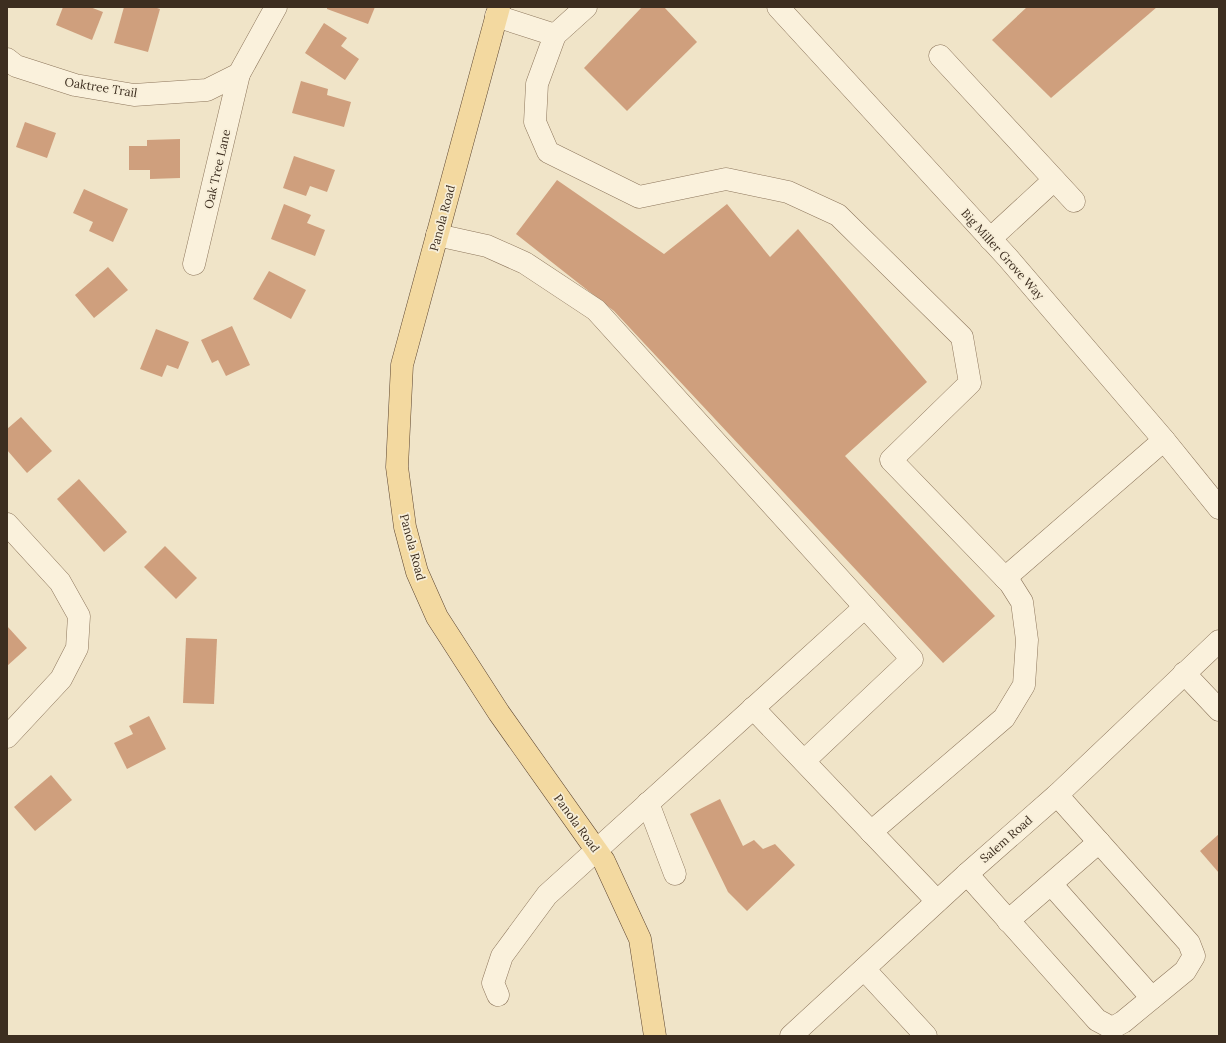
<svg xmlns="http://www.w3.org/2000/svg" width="1226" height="1043" viewBox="0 0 1226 1043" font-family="Lora,serif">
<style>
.building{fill:#cf9f7d}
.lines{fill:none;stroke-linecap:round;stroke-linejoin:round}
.minor-casing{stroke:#8d765c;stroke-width:23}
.major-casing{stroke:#5b4430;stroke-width:23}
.minor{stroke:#faf1dc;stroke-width:22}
.major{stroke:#f3d9a0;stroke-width:22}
.labels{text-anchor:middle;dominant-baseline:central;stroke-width:3.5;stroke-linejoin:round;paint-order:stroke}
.street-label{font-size:12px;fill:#3d2e20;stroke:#f7eed8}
</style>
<rect width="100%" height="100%" fill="#f0e4c8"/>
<g class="building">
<path d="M63 7H90L103 12 92 40 56 25Z"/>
<path d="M124 7H154L160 9 148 52 114 43Z"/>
<path d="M327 7H375L368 24 327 9Z"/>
<path d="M642 7H664L697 42 627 111 584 68Z"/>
<path d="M1027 7H1157L1051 98 992 40Z"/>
<path d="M324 23 347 38 341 46 359 59 345 80 305 53Z"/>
<path d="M301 81 328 89 327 95 351 102 344 127 292 113Z"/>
<path d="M25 122 56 133 47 158 16 147Z"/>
<path d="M180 139V178L150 179V170H129V146H147V140Z"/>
<path d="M294 156 335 170 327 192 310 186 306 196 283 188Z"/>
<path d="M557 180 664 254 727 204 770 257 798 229 927 382 845 456 995 616 943 663 614 311 516 234Z"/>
<path d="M84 189 128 209 113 242 89 231 93 222 73 213Z"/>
<path d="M284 204 311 215 307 223 325 230 315 256 271 239Z"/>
<path d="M108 267 128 290 94 318 75 295Z"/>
<path d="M269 271 306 290 291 319 253 299Z"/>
<path d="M232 326 250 365 226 376 218 360 212 363 201 340Z"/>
<path d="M156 329 189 342 178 369 167 365 162 377 140 369Z"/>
<path d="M21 417 52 451 27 473 7 450V429Z"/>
<path d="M79 479 127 532 104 552 57 499Z"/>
<path d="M165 546 197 578 176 599 144 567Z"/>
<path d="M7 626 27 648 7 666Z"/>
<path d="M186 638 217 639 214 704 183 703Z"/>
<path d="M149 716 166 749 127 769 114 743 133 734 129 726Z"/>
<path d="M51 775 72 800 35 831 14 807Z"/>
<path d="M720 799 743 846 754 840 763 849 775 844 795 865 747 911 728 892 690 814Z"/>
<path d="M1219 834V873L1200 851Z"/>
</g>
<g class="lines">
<g class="minor-casing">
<g id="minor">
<path d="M778 7 1008 258 1164 440 1219 508"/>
<path d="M496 16 555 35 537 84 535 122 548 152 639 197 726 179 788 192 838 215 962 337 970 383 891 460 1010 583 1022 602 1027 640 1024 685 1004 718 871 832"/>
<path d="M555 35 586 7"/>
<path d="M940 56 1074 201"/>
<path d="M7 59 16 66 75 85 134 95 207 90 239 74 276 7"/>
<path d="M437 235 487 246 525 263 596 310 912 659 804 761"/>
<path d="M990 239 1054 180"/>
<path d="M194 264 239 74"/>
<path d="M7 524 60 582 79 616 77 648 61 679 7 737"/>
<path d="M1005 578 1164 440"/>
<path d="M1184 673 1219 710"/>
<path d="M753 708 937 901"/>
<path d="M648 803 675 874"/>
<path d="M967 874 1097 1020 1112 1028 1123 1022 1185 971 1194 956 1189 943 1057 795"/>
<path d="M1051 884 1152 998"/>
<path d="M1008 921 1099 842"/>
<path d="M864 969 926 1036"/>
<path d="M498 995 493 983 502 956 547 895 865 607"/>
<path d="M791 1036 967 874 1057 795 1219 641"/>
</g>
</g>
<g class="major-casing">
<path id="major" d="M499 7 402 365 397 467 405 527 417 572 437 617 499 713 604 861 640 939 655 1036"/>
</g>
<use href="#minor" class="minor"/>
<use href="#major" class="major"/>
</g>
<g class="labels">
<g class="street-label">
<text transform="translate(101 87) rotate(9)">Oaktree Trail</text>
<text transform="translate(217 169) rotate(-77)">Oak Tree Lane</text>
<text transform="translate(442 218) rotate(-75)">Panola Road</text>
<text transform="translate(1003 254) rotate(48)">Big Miller Grove Way</text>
<text transform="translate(413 547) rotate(75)">Panola Road</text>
<text transform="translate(577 823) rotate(54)">Panola Road</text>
<text transform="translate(1006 839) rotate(-41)">Salem Road</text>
</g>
</g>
<rect width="1226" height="1043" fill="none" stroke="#3d2e20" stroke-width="16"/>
</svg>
